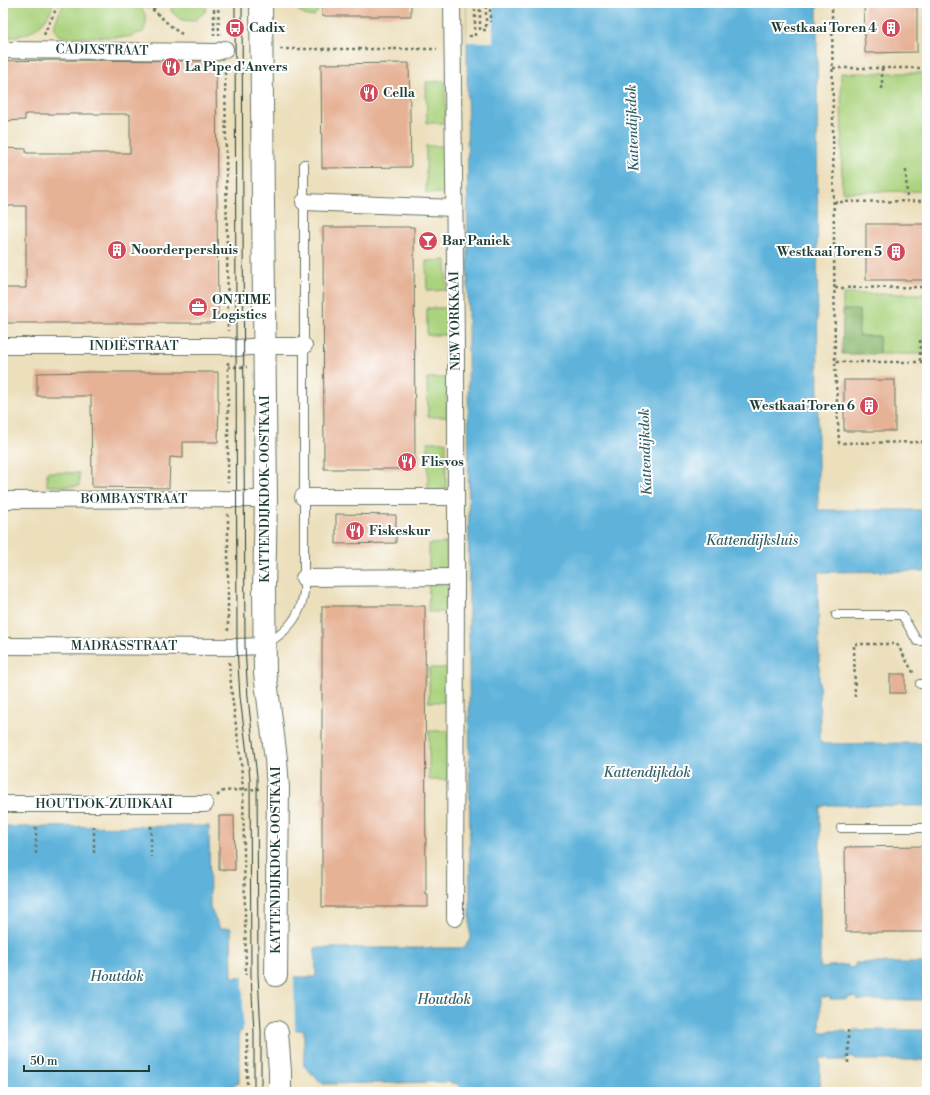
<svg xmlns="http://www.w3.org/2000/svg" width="930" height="1095" viewBox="0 0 930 1095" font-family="'Libre Bodoni',serif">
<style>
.green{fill:#abd37e;stroke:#658859}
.forest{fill:#88b56d;stroke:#547950}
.water{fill:#5fb3db;stroke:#3f7888}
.pier{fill:#ecdfbc}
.building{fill:#e6b296}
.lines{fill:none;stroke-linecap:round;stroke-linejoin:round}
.lane-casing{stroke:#677664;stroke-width:10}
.street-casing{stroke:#677664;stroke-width:18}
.secondary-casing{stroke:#677664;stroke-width:24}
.path{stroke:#677664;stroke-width:2.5;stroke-dasharray:3 3;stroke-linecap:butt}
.lane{stroke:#fff;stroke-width:8}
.street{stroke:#fff;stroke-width:16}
.secondary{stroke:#fff;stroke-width:22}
.tram{stroke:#1f3d34;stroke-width:1}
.labels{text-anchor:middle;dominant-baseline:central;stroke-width:4;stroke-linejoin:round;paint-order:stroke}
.poi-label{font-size:13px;font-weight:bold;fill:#1f3d34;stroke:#fff;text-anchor:start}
.street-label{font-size:13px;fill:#1f3d34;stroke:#fff}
.water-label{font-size:14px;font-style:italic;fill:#326066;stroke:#fff}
</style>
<rect width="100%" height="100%" fill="#fff"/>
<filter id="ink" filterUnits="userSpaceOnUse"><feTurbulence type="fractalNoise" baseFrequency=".025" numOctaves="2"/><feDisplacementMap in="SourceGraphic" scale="8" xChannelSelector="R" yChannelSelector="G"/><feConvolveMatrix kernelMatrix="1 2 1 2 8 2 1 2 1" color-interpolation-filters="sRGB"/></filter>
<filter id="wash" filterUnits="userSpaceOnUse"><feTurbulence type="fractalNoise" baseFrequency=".012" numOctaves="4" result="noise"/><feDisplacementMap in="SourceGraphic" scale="16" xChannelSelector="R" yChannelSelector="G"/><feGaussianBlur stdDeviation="0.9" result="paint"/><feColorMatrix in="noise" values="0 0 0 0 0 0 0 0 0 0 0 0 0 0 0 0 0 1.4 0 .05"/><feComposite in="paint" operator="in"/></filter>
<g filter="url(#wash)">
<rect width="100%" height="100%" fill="#ecdfbc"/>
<g class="green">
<path d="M3 3H54C52 8 50 13 47 17 35 33 22 37 3 38Z"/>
<path d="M64 3H137C146 13 149 20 143 32L128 37H66L58 35 54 28 58 15Z"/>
<path d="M177 3H208L205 12 194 21 181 20 172 12 171 8Z"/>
<path d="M293 3H318V11L314 16C304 18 298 11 293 3Z"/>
<path d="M841 73H927V191L842 192Z"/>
<path d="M445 81 446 123H427L426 82Z"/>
<rect x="426" y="146" width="20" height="47"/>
<path d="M446 260 447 290 427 291 426 261Z"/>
<path d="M843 294H927V354H879V336H859V311L843 310Z"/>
<rect x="427" y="308" width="20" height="27"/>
<path d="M427 378H446L447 417H428Z"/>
<path d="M428 442H446V490L428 491Z"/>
<path d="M47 472 79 473V486H47Z"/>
<path d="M446 543 447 568 429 569V544Z"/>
<path d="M429 584H447V612H428Z"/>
<rect x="429" y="668" width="19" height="34"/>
<rect x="429" y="731" width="19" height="49"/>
</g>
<path class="forest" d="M843 310H859V336H879V354H842Z"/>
<path class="water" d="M467 3H817L818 510H927V571L818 572 820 740 823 744 927 743V806L826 805 820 808V967L828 968V966L848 965V968L855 967V963H927V1000H858L856 997H848V999H830V997H821L820 1033H829V1031H846V1033H854V1030H927V1060H855V1057H846V1060H830L829 1058H820V1092H466L457 1084 447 1082 323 1084 304 1066V1030L239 1031V1083L230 1087 224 1092H3V827L209 826 210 908 220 928H231L232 977H316L315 948H464L470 939V932Z"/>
<g class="pier">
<rect x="467" y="3" width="26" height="39"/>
<path d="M243 975H294L295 1032 243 1033Z"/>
</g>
<g id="blocks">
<g class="building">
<rect x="322" y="3" width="89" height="13"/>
<path d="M864 3H917V52L865 53Z"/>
<path d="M54 60 212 61 216 66 218 319 213 323H3V288H26V206H3V148L26 149V153H130V114H25V120L3 121V61Z"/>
<path d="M409 63 411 167 322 168 321 64Z"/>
<rect x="866" y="224" width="61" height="56"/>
<path d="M323 227H414L415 469H324Z"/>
<path d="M91 372H218V400H219L218 442H183V458L170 457 169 488 92 487 91 396H37V373Z"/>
<rect x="844" y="380" width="51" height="51"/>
<path d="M336 514 396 515V543L336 544Z"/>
<path d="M322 606H425L426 895H428V907H322Z"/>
<rect x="890" y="674" width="15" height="19"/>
<path d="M219 816H234L235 870H219Z"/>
<path d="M927 846V932H846L845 847Z"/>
</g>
</g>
</g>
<g filter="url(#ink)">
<use href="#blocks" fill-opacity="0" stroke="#677664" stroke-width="1"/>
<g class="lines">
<g class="lane-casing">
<g id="lane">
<path d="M836 615H902L917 641H927"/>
<path d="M268 643C281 635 294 623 300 608 302 603 303 597 304 592V164"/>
<path d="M920 684H927"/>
<path d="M841 828H927"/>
</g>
</g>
<g class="street-casing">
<g id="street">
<path d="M452 3 456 345V577L455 918"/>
<path d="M3 50 217 52 225 49"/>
<path d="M304 202 454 208"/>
<path d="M3 346H228L236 348 265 346H304"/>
<path d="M303 497H456"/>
<path d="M3 500 266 499"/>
<path d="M304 578 456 577"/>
<path d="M3 646 237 647 264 646"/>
<path d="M3 804H205"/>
</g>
</g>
<g class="secondary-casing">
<g id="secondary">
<path d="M261 3 266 499 264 591 265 673 276 759 278 789 276 975"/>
<path d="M277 1032 280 1071V1092"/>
</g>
</g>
<g class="path">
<path d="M142 3C145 6 149 8 153 10 163 18 171 28 182 34"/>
<path d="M214 3V37"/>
<path d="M218 3 219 35"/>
<path d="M480 3V30H486V6H490"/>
<path d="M490 3V22"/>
<path d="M832 3 835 362 839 443 927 442"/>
<path d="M153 10 159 3"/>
<path d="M44 35 47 28 59 3"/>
<path d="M470 35V36H475V3"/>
<path d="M280 49H437"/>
<path d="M225 66 228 331"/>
<path d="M833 68H927"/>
<path d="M882 68V92"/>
<path d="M906 170 907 201"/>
<path d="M834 202 927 201"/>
<path d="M835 288 927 287"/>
<path d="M920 340V362"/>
<path d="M228 362V483"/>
<path d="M836 362H927"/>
<path d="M228 367H247"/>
<path d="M228 514V631"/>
<path d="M229 662 232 696 241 762 243 789 246 975"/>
<path d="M855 697 854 644H897L914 674"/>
<path d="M217 796 223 791 259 789"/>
<path d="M94 826V856"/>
<path d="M151 826V857"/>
<path d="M36 827V856"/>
<path d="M848 1030V1064"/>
<path d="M247 1033V1092"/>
</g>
<use href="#lane" class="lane"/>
<use href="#street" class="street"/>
<use href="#secondary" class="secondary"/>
<g class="tram">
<path d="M235 3 237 647 240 697 250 778 251 975 254 1033V1092"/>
<path d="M242 3 245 646 248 698 257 777 258 975 261 1032V1092"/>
</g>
</g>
</g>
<defs>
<g id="bus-disc" transform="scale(1)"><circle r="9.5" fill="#d1495b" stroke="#fff"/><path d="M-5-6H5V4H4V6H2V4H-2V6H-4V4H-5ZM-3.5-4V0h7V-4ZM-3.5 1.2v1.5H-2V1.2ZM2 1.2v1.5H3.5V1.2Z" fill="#fff"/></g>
<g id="building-disc" transform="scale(1)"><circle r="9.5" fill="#d1495b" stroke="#fff"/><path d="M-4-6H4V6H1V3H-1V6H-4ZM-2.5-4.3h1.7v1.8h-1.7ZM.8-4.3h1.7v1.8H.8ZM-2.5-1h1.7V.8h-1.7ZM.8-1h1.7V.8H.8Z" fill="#fff"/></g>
<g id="restaurant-disc" transform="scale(1)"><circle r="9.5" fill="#d1495b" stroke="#fff"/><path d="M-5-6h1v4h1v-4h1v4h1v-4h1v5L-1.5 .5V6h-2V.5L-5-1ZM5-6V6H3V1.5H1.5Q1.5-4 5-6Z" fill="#fff"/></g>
<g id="bar-disc" transform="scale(1)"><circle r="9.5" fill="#d1495b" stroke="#fff"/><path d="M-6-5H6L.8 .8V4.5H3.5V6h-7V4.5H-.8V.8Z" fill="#fff"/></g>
<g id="office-disc" transform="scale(1)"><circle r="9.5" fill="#d1495b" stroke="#fff"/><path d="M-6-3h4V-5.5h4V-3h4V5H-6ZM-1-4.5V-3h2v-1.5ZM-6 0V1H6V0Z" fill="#fff"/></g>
</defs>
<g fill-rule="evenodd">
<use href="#bus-disc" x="235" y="28"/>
<use href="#building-disc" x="891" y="28"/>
<use href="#restaurant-disc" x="171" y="67"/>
<use href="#restaurant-disc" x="369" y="93"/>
<use href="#bar-disc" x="428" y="241"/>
<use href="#building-disc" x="117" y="250"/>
<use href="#building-disc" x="896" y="252"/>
<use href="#office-disc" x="198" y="307"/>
<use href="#building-disc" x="869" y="406"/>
<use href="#restaurant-disc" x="407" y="462"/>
<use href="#restaurant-disc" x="355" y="531"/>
</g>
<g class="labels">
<g class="poi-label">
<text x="249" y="28">Cadix</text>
<text x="877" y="28" text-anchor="end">Westkaai Toren 4</text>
<text x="185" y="67">La Pipe d'Anvers</text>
<text x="383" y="93">Cella</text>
<text x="442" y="241">Bar Paniek</text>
<text x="131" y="250">Noorderpershuis</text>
<text x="882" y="252" text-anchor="end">Westkaai Toren 5</text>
<text x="212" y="300">ON TIME<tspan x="212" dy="15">Logistics</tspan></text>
<text x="855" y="406" text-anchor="end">Westkaai Toren 6</text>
<text x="421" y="462">Flisvos</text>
<text x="369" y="531">Fiskeskur</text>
</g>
<g class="street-label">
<text transform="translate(102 50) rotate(1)">CADIXSTRAAT</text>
<text transform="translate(455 321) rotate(-91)">NEW YORKKAAI</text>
<text x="134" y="346">INDIËSTRAAT</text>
<text transform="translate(265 489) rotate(-90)">KATTENDIJKDOK-OOSTKAAI</text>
<text x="134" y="499">BOMBAYSTRAAT</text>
<text x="124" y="646">MADRASSTRAAT</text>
<text x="104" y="804">HOUTDOK-ZUIDKAAI</text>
<text transform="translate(276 860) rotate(-90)">KATTENDIJKDOK-OOSTKAAI</text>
</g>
<g class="water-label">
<text transform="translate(633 128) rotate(-92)">Kattendijkdok</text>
<text transform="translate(646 452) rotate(-92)">Kattendijkdok</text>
<text x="752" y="541">Kattendijksluis</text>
<text x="647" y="773">Kattendijkdok</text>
<text x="117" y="977">Houtdok</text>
<text x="444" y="1000">Houtdok</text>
</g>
</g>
<rect width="930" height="1095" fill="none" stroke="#fff" stroke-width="16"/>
<path d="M24 1065v6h125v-6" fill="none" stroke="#1f3d34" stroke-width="2"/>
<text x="30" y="1065" font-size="12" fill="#1f3d34" stroke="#ffffff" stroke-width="3" paint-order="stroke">50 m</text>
</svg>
